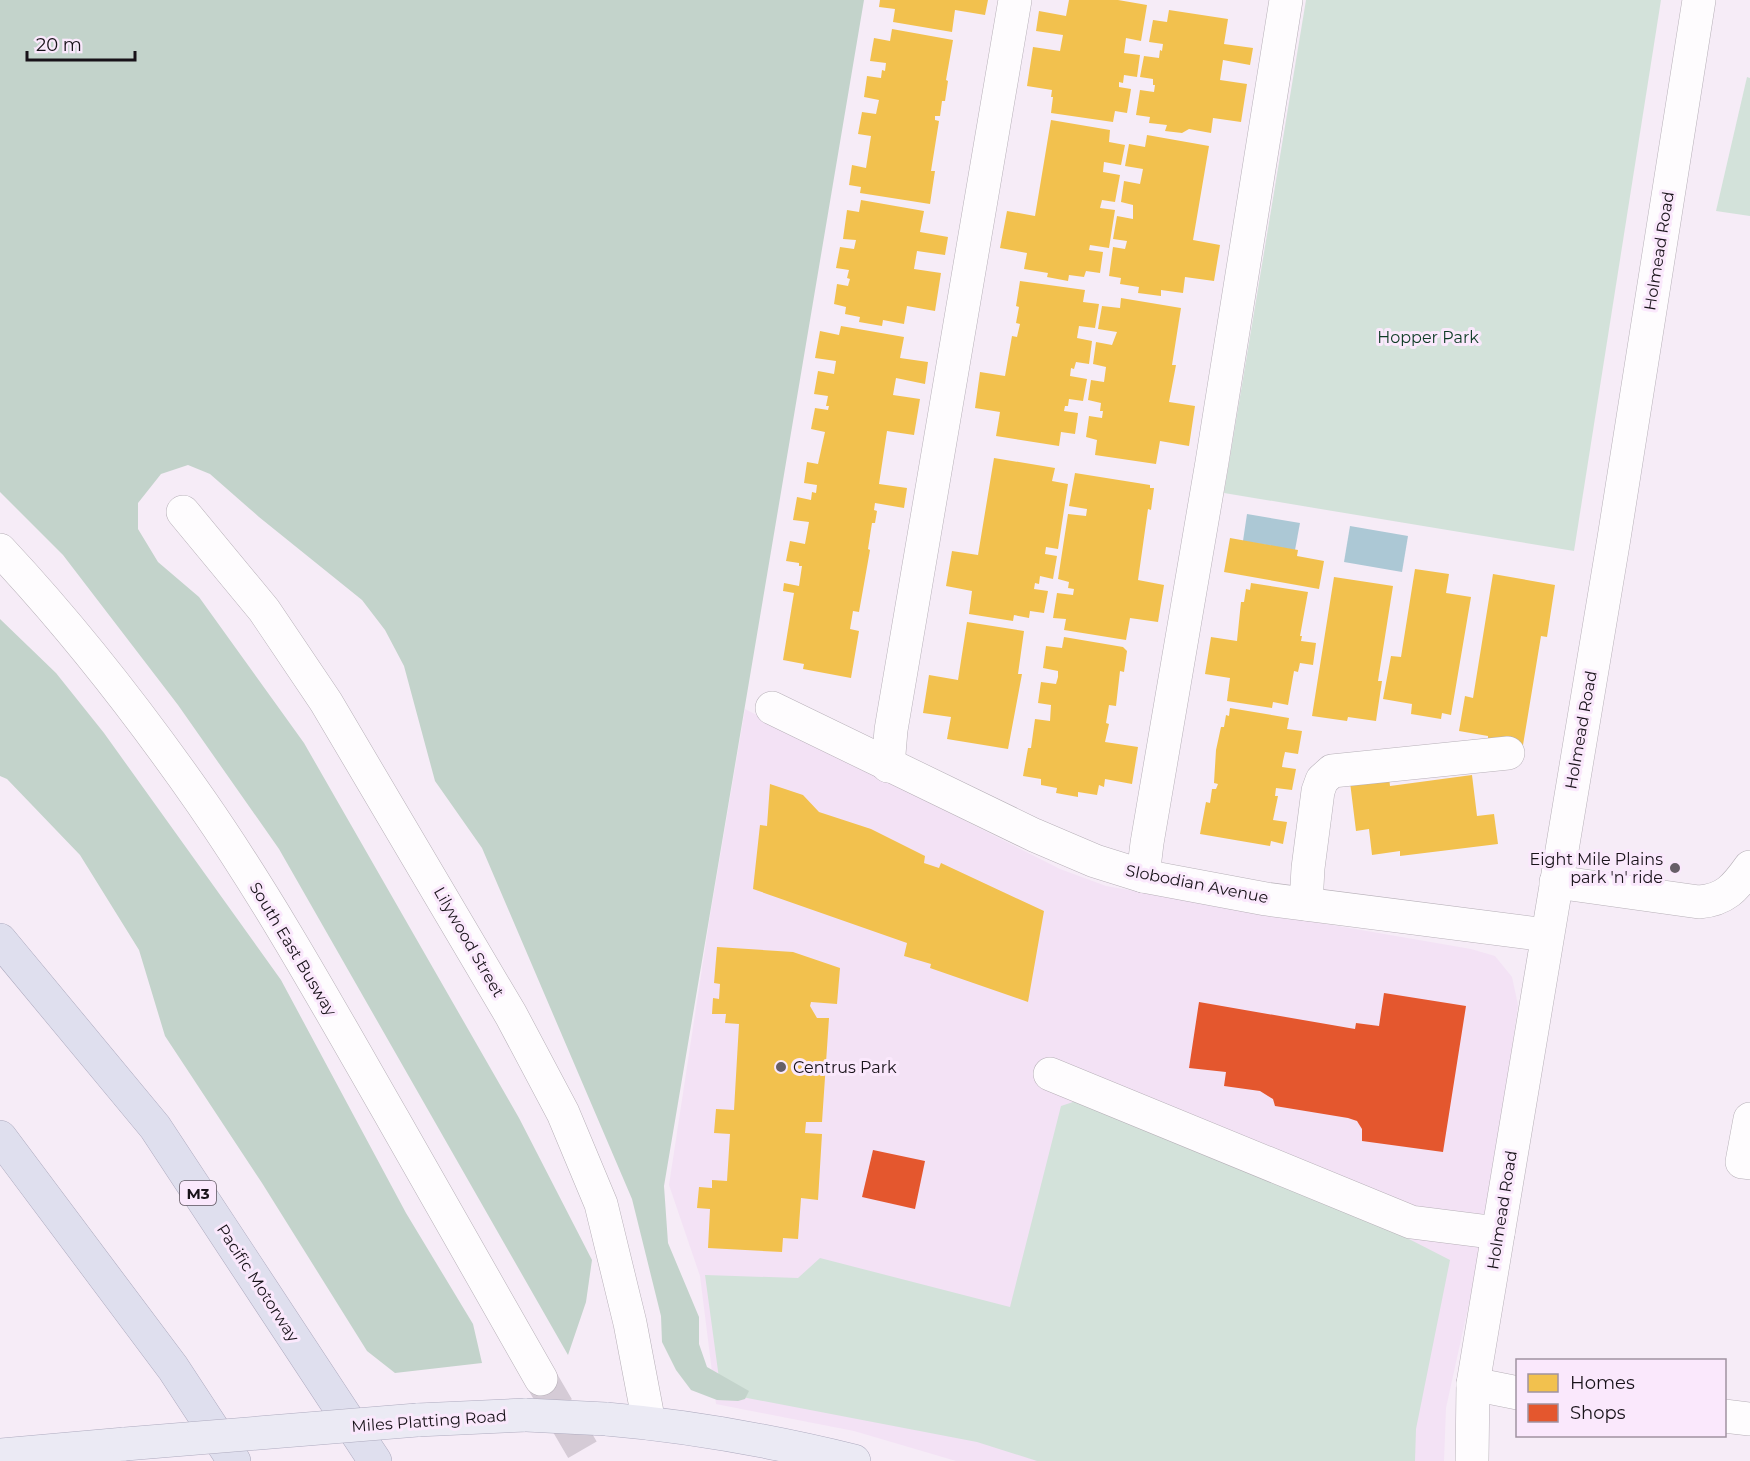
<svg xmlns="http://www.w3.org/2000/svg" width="1750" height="1461" viewBox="0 0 1750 1461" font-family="Montserrat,sans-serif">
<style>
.built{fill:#f3e2f5}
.green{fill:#d3e2da}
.forest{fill:#c3d3cb}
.water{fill:#acc8d5}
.homes{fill:#f2c14e}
.shops{fill:#e4572e}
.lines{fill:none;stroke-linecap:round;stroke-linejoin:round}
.minor-tunnel{stroke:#d5cbd6;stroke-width:33;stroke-dasharray:33 16;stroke-linecap:butt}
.minor-casing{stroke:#b7b0b8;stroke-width:34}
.major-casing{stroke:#aeabbf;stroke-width:34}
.highway-casing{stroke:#aeabbf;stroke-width:34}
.minor{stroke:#fefcfe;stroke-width:33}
.major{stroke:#ebeaf4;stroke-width:33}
.highway{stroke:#dfdfee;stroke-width:33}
.major-bridge-casing{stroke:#aeabbf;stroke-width:34;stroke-linecap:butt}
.major-bridge{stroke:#ebeaf4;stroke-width:33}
.poi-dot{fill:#665e67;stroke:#fae8fc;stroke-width:2}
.labels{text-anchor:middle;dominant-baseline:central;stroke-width:6;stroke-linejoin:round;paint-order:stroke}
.shield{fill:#fae8fc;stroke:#5c525d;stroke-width:1.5}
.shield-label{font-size:15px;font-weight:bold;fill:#181219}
.street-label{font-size:16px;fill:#181219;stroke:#fae8fc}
.park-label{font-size:16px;fill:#0d3b24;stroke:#fae8fc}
.poi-label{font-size:16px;fill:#181219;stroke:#fae8fc;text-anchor:end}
</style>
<rect width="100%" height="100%" fill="#f6ecf7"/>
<path class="built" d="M745 709 1060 869 1106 886 1471 949 1495 956 1512 977 1518 1005 1489 1212 1446 1408 1444 1461H956L854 1431 716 1404 700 1276 669 1185 710 916Z"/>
<g class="green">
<path d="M1306 0H1661L1574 551 1224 493Z"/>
<path d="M1747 77 1750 78V216L1716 211Z"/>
<path d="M1076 1101 1407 1238 1450 1260 1416 1429 1415 1461H1037L977 1442 721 1393 705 1275 798 1278 820 1258 1010 1307 1061 1106Z"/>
</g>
<g class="forest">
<path d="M0 0H864L664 1186 668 1243 699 1317V1344L707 1367 749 1391 745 1399 738 1401 717 1400 691 1390 676 1370 662 1342 661 1316 632 1199 482 848 435 781 404 666 385 630 362 600 259 517 210 474 188 465 161 474 138 503V529L158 562 199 597 304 743 519 1118 592 1260 586 1302 568 1355 279 849 178 705 63 555 0 492Z"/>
<path d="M0 619 56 673 104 733 281 980 406 1213 473 1324 482 1363 395 1373 367 1351 262 1183 165 1036 139 950 80 855 7 779 0 776Z"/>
</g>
<g class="water">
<path d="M1247 514 1300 523 1295 550 1243 541Z"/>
<path d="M1350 526 1408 536 1402 572 1344 562Z"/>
</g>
<g class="homes">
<path d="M880 0H988L985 15 955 10 952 32 893 22 895 9 879 7Z"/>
<path d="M1069 0H1118L1147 5 1141 41 1126 38 1124 53 1140 55 1137 77 1124 75 1123 83 1119 82V87L1131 89 1127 113 1115 111 1113 122 1051 113 1053 97H1051L1052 90 1027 86 1033 47 1060 51 1063 35 1036 31 1039 11 1066 16Z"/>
<path d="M1169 10 1228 19 1224 44 1253 48 1250 65 1223 60 1220 80 1247 84 1241 122 1213 118 1211 133 1189 129 1182 133 1165 131 1167 125 1149 123 1150 117 1136 115 1140 90 1154 92 1155 85H1153V79L1140 77 1144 56 1159 58 1160 50 1162 51 1163 44 1149 42 1153 20 1167 22Z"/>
<path d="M892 29 953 40 946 80 948 81 945 101H942L940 116H935V120L939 121 931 171H935L930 204 860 193 861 187 849 185 852 165 866 168 871 136 858 134 862 112 876 114 879 100 864 97 867 76 881 78 882 70 885 71 886 63 870 61 874 38 890 41Z"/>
<path d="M1051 120 1110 130 1109 142 1125 145 1121 165 1104 162 1103 172 1120 175 1115 202 1102 200 1100 208 1115 210 1109 248 1090 245 1089 250 1103 252 1100 273 1086 271 1084 277 1069 275 1068 281 1047 277 1048 273 1024 269 1027 253 1000 248 1007 211 1035 216Z"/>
<path d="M1147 135 1209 146 1193 240 1220 245 1214 281 1185 277 1183 293 1161 290V296L1138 293 1139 287 1120 284 1121 278 1109 276 1113 247 1125 249 1127 241 1113 239 1117 216 1133 219V205L1121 202 1124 181 1140 184 1143 169 1125 166 1129 144 1145 147Z"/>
<path d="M861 200 924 211 920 232 948 237 945 255 917 251 914 269 941 273 935 311 907 306 904 324 883 320 882 326 859 322 860 317 845 314 846 307 834 304 837 284 848 286 850 279 847 278 849 270 836 268 840 247 854 249 856 240 843 239 847 210 859 212Z"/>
<path d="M1020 281 1085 290 1083 302 1099 304 1095 328 1079 326 1077 338 1092 341 1089 364 1076 362 1074 369 1071 368 1070 376 1087 379 1083 401 1069 399 1068 406H1065L1064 411 1078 413 1075 434 1061 432 1059 446 996 436 1000 412 975 408 980 372 1005 376 1012 336 1017 337 1020 324 1016 323 1019 307 1016 306Z"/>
<path d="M1121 298 1181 308 1172 365H1176L1169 402 1195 406 1189 446 1160 441 1156 464 1095 455 1097 440 1086 437 1089 416 1102 418 1103 411H1100L1101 403 1088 400 1091 380 1104 382 1106 367 1093 364 1096 342 1112 345 1117 332 1098 329 1102 306 1120 308Z"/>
<path d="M841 326 904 337 900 358 928 362 925 384 896 378 893 395 920 399 914 435 887 431 879 484 907 488 904 508 875 503 874 510 877 511 875 523H872L868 549 870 550 859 612 853 611 850 629 859 631 851 678 803 669 804 664 783 660 794 593 783 591 784 583 799 586 802 566H799V563L786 561 790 541 805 544 809 522 793 520 797 497 811 500 812 492 816 493 817 485 804 483 807 462 818 464 825 432 811 429 815 408 828 410 829 406H826L828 396 814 394 818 371 834 374 836 361 815 358 820 331 839 335Z"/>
<path d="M994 458 1055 468 1052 481 1068 484 1058 549 1046 547 1045 554 1057 556 1053 579 1040 576 1039 584 1035 583 1034 589 1048 591 1044 613 1030 611 1029 618 1014 615 1013 621 969 614 972 591 946 586 952 551 978 555Z"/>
<path d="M1075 473 1150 485V488H1154L1151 510 1148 509 1138 580 1164 585 1158 622 1130 618 1126 640 1064 630 1066 619 1053 618 1057 593 1073 595 1074 589 1068 588 1069 582 1058 579 1068 514 1086 516 1087 509 1069 506Z"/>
<path d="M1230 538 1298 550 1297 556 1324 561 1319 589 1224 572Z"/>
<path d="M1415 569 1449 574 1446 593 1471 597 1451 715 1442 713 1441 719 1411 714 1412 704 1383 699 1391 656 1401 657Z"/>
<path d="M1493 574 1555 585 1547 637 1541 636 1523 745 1488 740V736L1459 731 1465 696 1473 698Z"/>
<path d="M1334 577 1393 586 1378 681H1382L1376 721 1348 717 1347 721 1312 716Z"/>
<path d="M1251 583 1308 592 1300 636H1302L1301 641 1316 643 1313 665 1300 663 1298 672 1294 671 1288 705 1273 702 1272 708 1227 701 1230 678 1205 674 1211 637 1237 641 1241 602H1244L1246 589 1250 590Z"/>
<path d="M967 622 1024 631 1018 674H1022L1008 749 947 739 951 717 923 713 929 675 958 680Z"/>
<path d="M1064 637 1123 647 1127 651 1124 672 1120 671 1116 706 1109 705 1106 723 1109 724 1105 742 1138 747 1132 784 1105 779 1104 787 1099 785 1097 795 1078 792V797L1056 793 1057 788 1041 785V779L1023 776 1028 748H1031L1035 719 1050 721 1051 705 1038 703 1041 682 1056 684 1058 677V671L1043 668 1046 646 1062 648Z"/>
<path d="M1230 708 1289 718 1287 729 1302 731 1298 754 1285 752 1283 761 1282 767 1296 769 1292 790 1276 788 1275 796H1278L1273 820 1287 822 1283 844 1271 841 1270 846 1200 834 1206 802 1210 803 1212 789H1216L1218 784 1214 783 1216 750 1221 727H1224L1226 715 1229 716Z"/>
<path d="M1472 775 1477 816 1494 814 1498 844 1400 856V851L1372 855 1369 829 1356 831 1350 782 1389 777 1390 786Z"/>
<path d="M770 784 803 795 819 812 871 829 925 856 924 863 939 868 941 863 1044 911 1028 1002 930 968 931 964 904 956 907 943 753 889 760 825 767 826Z"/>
<path d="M717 947 793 952 840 968 837 1004 811 1002 810 1006 817 1018H829L822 1122H806L805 1133 822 1134 818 1200 801 1198 798 1239 783 1238 782 1252 708 1248 710 1209 697 1208 699 1187 712 1188V1180L727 1181 730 1134 714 1133 716 1109 734 1110 739 1024 725 1023 726 1014H712L713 998 719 999 720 984 714 983Z"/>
</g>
<g class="shops">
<path d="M1384 993 1466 1006 1443 1152 1362 1141V1129L1357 1121 1348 1118 1275 1106 1273 1099 1260 1091 1224 1086 1226 1072 1189 1068 1199 1002 1355 1029 1356 1023 1379 1026Z"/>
<path d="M873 1150 925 1161 915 1209 862 1197Z"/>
</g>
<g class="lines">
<path class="minor-tunnel" d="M541 1379 589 1461"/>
<g class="minor-casing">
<g id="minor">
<path d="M183 512 264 610 326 702 511 1015 563 1113 601 1204 630 1323 649 1423"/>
<path d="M0 550C74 629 140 714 202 803 272 904 332 1013 393 1119 443 1206 492 1293 541 1379"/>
<path d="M772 708 1034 835 1095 861 1143 876 1266 899 1547 935"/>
<path d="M888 766 891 730 1015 0"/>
<path d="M1143 876 1147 843 1212 462 1286 0"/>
<path d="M1556 882 1699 902C1725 900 1735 888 1750 867"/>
<path d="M1306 904 1308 868 1318 791 1322 780 1332 771 1508 753"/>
<path d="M1050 1074 1411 1222 1498 1233"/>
<path d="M1750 1119 1742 1162 1750 1163"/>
<path d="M1473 1384 1518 1393"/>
<path d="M1724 1416 1750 1419"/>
<path d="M1472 1461 1473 1384 1614 538 1699 0"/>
</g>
</g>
<g class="major-casing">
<g id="major">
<path d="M606 1419C690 1426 772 1441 854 1461"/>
<path d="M417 1420 526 1415"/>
<path d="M0 1455 125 1444"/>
</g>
</g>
<g class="highway-casing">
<g id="highway">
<path d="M0 940 155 1127 375 1461"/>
<path d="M0 1137 173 1368 234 1461"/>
</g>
</g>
<use href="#minor" class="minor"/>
<use href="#major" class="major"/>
<use href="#highway" class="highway"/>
<g class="major-bridge-casing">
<g id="major-bridge">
<path d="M526 1415 606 1419"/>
<path d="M125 1444 417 1420"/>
</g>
</g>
<use href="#major-bridge" class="major-bridge"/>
</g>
<g class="poi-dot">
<circle cx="1675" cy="868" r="6"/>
<circle cx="781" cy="1067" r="6"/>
</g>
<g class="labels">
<rect class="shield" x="180" y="1181" width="36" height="24" rx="4.5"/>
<g class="shield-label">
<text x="198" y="1193">M3</text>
</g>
<g class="street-label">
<text transform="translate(1659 251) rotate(-81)">Holmead Road</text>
<text transform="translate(1581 730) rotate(-80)">Holmead Road</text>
<text transform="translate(1197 884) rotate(11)">Slobodian Avenue</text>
<text transform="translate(469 942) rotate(60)">Lilywood Street</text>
<text transform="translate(293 949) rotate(59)">South East Busway</text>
<text transform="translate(1502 1210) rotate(-81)">Holmead Road</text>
<text transform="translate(258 1283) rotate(57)">Pacific Motorway</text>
<text transform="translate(429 1421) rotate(-4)">Miles Platting Road</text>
</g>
<g class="park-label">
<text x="1428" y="337">Hopper Park</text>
</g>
<g class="poi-label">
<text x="1663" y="859">Eight Mile Plains<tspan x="1663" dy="18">park 'n' ride</tspan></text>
<text x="793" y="1067" text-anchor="start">Centrus Park</text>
</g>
</g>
<rect x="1516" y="1359" width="210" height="78" fill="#fae8fc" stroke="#a092a1" stroke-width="1.5"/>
<rect x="1528" y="1374" width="30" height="18" fill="#f2c14e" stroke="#a092a1" stroke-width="1.5"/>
<text x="1570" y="1389" font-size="18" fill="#181219">Homes</text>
<rect x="1528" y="1404" width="30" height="18" fill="#e4572e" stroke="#a092a1" stroke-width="1.5"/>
<text x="1570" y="1419" font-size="18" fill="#181219">Shops</text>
<path d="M27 51v9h108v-9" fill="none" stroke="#181219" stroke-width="3"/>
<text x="36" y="51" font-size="18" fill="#181219" stroke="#fae8fc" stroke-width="4.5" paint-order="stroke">20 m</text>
</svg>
